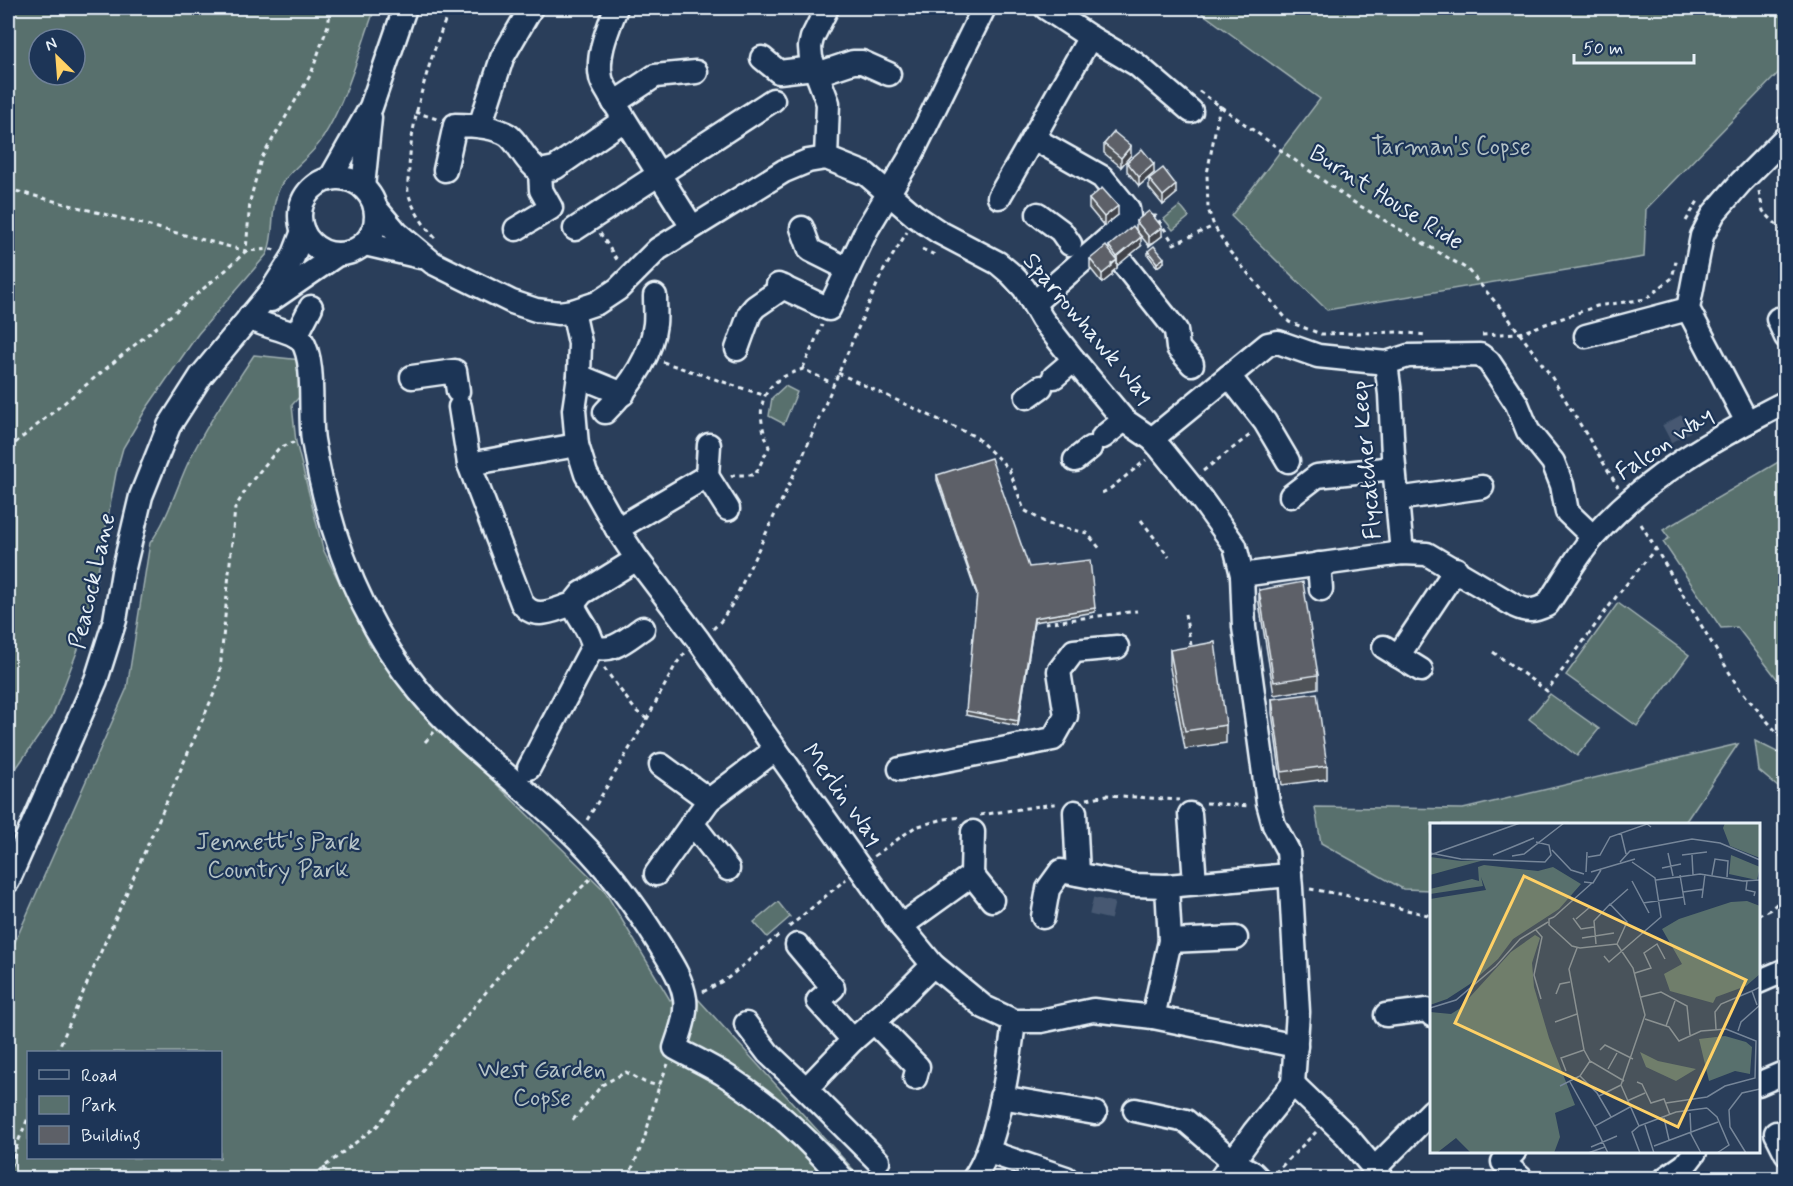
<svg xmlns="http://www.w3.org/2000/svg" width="1793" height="1186" viewBox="0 0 1793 1186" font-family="Mynerve,sans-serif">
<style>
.green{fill:#58706d;stroke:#a0b0b2;stroke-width:1.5;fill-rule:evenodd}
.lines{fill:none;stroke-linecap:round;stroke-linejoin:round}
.minor-tunnel{stroke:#465972;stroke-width:22;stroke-dasharray:22 11;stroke-linecap:butt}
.minor-casing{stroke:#e8f1f8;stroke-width:27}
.path{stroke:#e8f1f8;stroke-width:3;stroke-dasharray:4.5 4.5;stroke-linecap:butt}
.minor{stroke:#1d3557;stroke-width:22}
.wall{fill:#505359;stroke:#e8f1f8;stroke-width:1.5}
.shaded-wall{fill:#414348;stroke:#e8f1f8;stroke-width:1.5}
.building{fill:#5d6067;stroke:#e8f1f8;stroke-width:1.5}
.labels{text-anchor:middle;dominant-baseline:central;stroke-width:4.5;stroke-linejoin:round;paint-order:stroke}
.park-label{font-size:24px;fill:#b6c4c7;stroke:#1d3557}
.street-label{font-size:24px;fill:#e8f1f8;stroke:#1d3557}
.inset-road{fill:none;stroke:#768699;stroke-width:1.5}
.view{fill:#ffd166;fill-opacity:0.15;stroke:#ffd166;stroke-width:3}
.inset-edge{fill:none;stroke:#e8f1f8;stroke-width:3}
</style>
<rect width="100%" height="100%" fill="#2a3e5a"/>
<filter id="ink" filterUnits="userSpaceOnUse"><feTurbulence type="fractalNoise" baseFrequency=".0167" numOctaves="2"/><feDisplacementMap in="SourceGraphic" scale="12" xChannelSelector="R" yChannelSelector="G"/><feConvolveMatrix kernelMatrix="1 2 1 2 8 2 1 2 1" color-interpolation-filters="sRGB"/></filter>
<g filter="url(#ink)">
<g class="green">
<path d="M8 8H375C359 51 347 100 322 139 313 155 286 173 280 187 269 208 276 233 267 254L198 334 146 409 123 448 116 473 91 609 85 631 52 717 8 780ZM39 39H75V75H39Z"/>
<path d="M1195 8H1785V66L1646 209 1644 257 1327 310 1231 216 1320 99Z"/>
<path d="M1180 206 1189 217 1173 230 1164 219Z"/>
<path d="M254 355 301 360 300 396 292 405 296 442 323 549 371 647 412 701 604 890 670 1000 688 988 861 1178H8V972L14 944 127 688 150 543C168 519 176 489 188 463 206 425 231 390 254 355ZM28 1052H220V1158H28Z"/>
<path d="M785 386 797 392 784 424 769 416 772 398Z"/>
<path d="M1785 458V689L1737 627 1721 628 1663 542 1669 538 1663 530Z"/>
<path d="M1618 603 1689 655 1637 726 1566 675Z"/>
<path d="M1550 694 1599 729 1577 756 1529 719Z"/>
<path d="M1755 741 1785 756V793L1759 771Z"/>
<path d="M1738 744 1684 824H1432L1431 890 1403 889 1321 843 1315 807 1463 809Z"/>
<path d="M778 902 790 917 767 937 754 922Z"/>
</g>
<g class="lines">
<g class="minor-tunnel">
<path d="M1672 420 1681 437"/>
<path d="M1100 917 1104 900"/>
</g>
<g class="minor-casing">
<g id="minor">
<path d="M616 8C608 29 596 55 601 78 602 84 607 90 610 96L692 227"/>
<path d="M1046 8 1090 37"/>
<path d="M762 58 779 72 814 68"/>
<path d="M817 74 853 62H862L889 74"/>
<path d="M614 103 655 76 696 72"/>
<path d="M480 126 502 58 531 8"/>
<path d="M826 158 828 103 811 58 810 47 812 38 827 8"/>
<path d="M445 170 455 125C471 125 494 126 508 135 519 143 524 161 540 171L555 168 624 120"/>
<circle cx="338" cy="216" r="38"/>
<path d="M330 179 371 107 405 8"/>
<path d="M363 187 370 118"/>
<path d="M999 197 1033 138"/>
<path d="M375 207 397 233 433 263 512 302 536 310 559 313 573 311 597 303 618 289 658 249 784 171 808 161 826 158 866 174 915 216 939 232 998 263 1011 274 1024 288 1042 319 1074 360 1124 420 1152 439 1161 449 1202 500 1235 546 1242 575 1244 627 1268 803 1274 825 1288 851 1291 888 1298 1012 1293 1084"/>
<path d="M1038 214 1061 231 1070 244"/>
<path d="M802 228 810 250 848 269"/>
<path d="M516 229 551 208 541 190 540 171"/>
<path d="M575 229 773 100"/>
<path d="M365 244 421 257"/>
<path d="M1122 262 1176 330 1178 348 1192 364"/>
<path d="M778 285 829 309 867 229 911 156 984 8"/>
<path d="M271 300 338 254"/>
<path d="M1034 303 1126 223 1129 216 1128 209 1102 177 1033 138 1090 37 1136 64 1191 111"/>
<path d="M573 311 580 343 579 376 574 410 577 445 586 474 617 529 637 559 699 641 901 926 933 965 984 1007 1014 1021H1041L1093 1010 1153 1017 1296 1046"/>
<path d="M249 317C263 328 293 329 302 341 316 362 309 414 313 440 328 531 359 619 419 691 465 747 527 788 578 839 609 870 635 905 658 942 669 960 682 978 685 999 687 1015 680 1033 675 1048 693 1058 711 1066 728 1077 771 1105 809 1140 842 1178"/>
<path d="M1778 319 1786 337"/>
<path d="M296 336 311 307"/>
<path d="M1586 336 1688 309"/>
<path d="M737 349 750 313 755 307 784 287"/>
<path d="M1386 363 1390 394 1393 455 1402 553"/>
<path d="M579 376 623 394"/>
<path d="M1229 376 1265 422 1288 461"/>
<path d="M412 377 455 371 458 391"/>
<path d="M1054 377 1074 360"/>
<path d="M1027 397 1041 387"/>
<path d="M460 407 469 464 522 603C535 622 555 609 573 604"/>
<path d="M605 412C629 388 651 359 655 324 656 315 655 305 655 296"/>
<path d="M1747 422 1688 309 1702 236 1714 213 1741 182 1786 137"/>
<path d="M1103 437 1124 420"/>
<path d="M1152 439 1268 344 1278 342 1318 356 1386 363 1408 356 1480 355 1489 362 1517 404 1528 431 1553 462 1562 485 1567 512 1593 537"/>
<path d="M1075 460 1090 448"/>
<path d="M469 464 577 445"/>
<path d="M707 476 728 509"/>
<path d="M1291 496 1317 476 1394 468"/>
<path d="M1397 499 1482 487"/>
<path d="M617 529 707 476 709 445"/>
<path d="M1319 564 1321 589"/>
<path d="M1242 575 1402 553 1427 554 1515 606C1528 612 1534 611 1547 605 1562 583 1576 557 1594 536 1647 476 1715 438 1786 402"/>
<path d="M593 646C611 655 628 638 643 628"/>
<path d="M1384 647 1421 670"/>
<path d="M1398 656 1456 569"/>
<path d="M661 765 709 800"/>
<path d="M529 768 593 646C591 630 578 619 573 604L582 593 637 559"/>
<path d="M900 769 1053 739 1066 716 1059 671 1074 651 1117 647"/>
<path d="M1075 812 1078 874"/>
<path d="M1190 814 1195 883"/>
<path d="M692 823 728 869"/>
<path d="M973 832 972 875 992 900"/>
<path d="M656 874 709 800 775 750"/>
<path d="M8 881 96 680 115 620 123 572 141 496 169 426 201 376 272 290 293 257 303 231"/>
<path d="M1043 917 1048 889 1061 871 1133 885 1167 886 1290 875"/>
<path d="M901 926 972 875"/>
<path d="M1170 941 1236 938"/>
<path d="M797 945 833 988 818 1001 853 1040"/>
<path d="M1758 982 1786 970"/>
<path d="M1386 1015 1427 1010 1432 1015"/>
<path d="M1153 1017 1170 941 1167 886"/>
<path d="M874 1022 918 1067 915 1078"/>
<path d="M746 1024 768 1053 806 1089"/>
<path d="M1293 1084 1346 1135 1382 1178"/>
<path d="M1758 1084 1786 1072"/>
<path d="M1001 1097 1095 1113"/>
<path d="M1135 1110 1186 1121 1234 1162 1253 1173 1258 1178"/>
<path d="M1776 1133 1786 1153"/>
<path d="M989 1152 1066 1178"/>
<path d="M1514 1152 1503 1162 1521 1178"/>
<path d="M878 1161 806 1089 853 1040 894 1004 933 965"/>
<path d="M1373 1170 1432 1111"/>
<path d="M974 1178C998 1144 1009 1064 1014 1021"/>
<path d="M1221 1178 1254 1132 1293 1084"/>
<path d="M1666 1178 1685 1165 1695 1152"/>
</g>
</g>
<g class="path">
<path d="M8 13 19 8"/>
<path d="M1199 91 1350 200 1467 269 1504 312 1551 376 1618 487"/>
<path d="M1220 105 1207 174 1208 209 1214 226 1230 252 1289 322 1321 334 1399 332 1427 335"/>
<path d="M415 112 437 119"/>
<path d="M1778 119 1786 111"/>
<path d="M8 189 246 251 272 249 276 251"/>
<path d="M1759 191 1763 211 1786 234"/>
<path d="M1152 216H1156L1174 244 1214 226"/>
<path d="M1686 221 1698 201"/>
<path d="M600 233 619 263"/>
<path d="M435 238C424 226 411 207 408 191 407 184 409 175 409 168 412 112 430 59 450 8"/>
<path d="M922 249 937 256"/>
<path d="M1482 335 1520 333 1597 306 1646 299 1672 278 1677 257"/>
<path d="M663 362 763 395"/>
<path d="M803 368 822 325"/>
<path d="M838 373 976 437 1009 469 1024 510 1048 524 1087 533 1101 550"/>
<path d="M8 449 226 270 246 251 250 201 261 159 311 74 328 25 331 8"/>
<path d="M1203 471 1250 435"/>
<path d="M731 477 734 475H755L769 447C760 424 755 398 777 381 784 375 795 372 803 369L834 384"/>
<path d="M1102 493 1111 488 1146 460"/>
<path d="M1141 520 1169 557"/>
<path d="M1641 524 1738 687 1786 743"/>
<path d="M1185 614 1192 650"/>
<path d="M1045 623 1137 611"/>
<path d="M713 629 721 621 733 603 804 453 882 273 907 232"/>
<path d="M1493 652 1547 691 1616 597 1656 548"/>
<path d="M604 668 636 711 647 719"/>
<path d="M425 742 434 732"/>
<path d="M1087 799 1107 795 1179 800"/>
<path d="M1206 803 1250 806"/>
<path d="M980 815 1060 803"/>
<path d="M587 820 647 719 676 664 685 653"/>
<path d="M874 856 915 827 944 819 962 817"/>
<path d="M1310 889 1340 894 1432 916"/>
<path d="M1758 915 1770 910 1786 895"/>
<path d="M789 927 846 879"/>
<path d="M703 992 728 978 781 933"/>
<path d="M57 1052 219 682 235 508 250 483 279 448 294 442"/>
<path d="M573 1120 602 1085 626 1072 644 1082 659 1086"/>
<path d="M324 1167 329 1178"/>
<path d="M1275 1173 1316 1132"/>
<path d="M8 1175 18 1142 28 1118"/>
<path d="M313 1178 324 1167 377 1126 526 943 590 879"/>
<path d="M628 1178 644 1140 659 1086 668 1064"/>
</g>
<use href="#minor" class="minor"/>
</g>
<g class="wall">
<path d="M1104 144 1131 155 1121 167 1104 153Z"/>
<path d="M1127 162 1154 173 1139 186 1127 171Z"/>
<path d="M1149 179 1176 194 1163 205 1149 188Z"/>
<path d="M1089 199 1118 215 1104 226 1089 208Z"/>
<path d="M1136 221 1162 236 1149 246 1136 230Z"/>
<path d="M1109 246H1141L1117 265V268L1112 272V275L1102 283 1090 268V259L1109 249Z"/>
<path d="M1148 251 1164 262 1157 267 1148 255Z"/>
<path d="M937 475 1029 567 1095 608V612L1034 622 1018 726 966 715 977 596 937 480Z"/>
<path d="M1259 590 1318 675V688L1274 695 1259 603Z"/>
<path d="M1170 650 1226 725V743L1185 749 1170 668Z"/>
<path d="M1272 699 1327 766V779L1282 785 1272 713Z"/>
</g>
<g class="shaded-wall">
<path d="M1131 146V155L1121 167V158Z"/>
<path d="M1154 164V173L1139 186V177Z"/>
<path d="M1176 185V194L1163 205V196Z"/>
<path d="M1118 206V215L1104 226V217Z"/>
<path d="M1162 227V236L1149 246V237Z"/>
<path d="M1141 237V246L1117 266V257Z"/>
<path d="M1164 258V262L1157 267V263Z"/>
<path d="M1117 260V268L1112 272V275L1102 283V274Z"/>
<path d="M1034 618V622L1018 726V721Z"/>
</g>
<g class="building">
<path d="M1114 132 1131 146 1121 158 1104 144Z"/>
<path d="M1142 149 1154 164 1139 177 1127 162Z"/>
<path d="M1163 168 1176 185 1163 196 1149 179Z"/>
<path d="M1102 188 1118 206 1104 217 1089 199Z"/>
<path d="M1149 211 1162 227 1149 237 1136 221Z"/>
<path d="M1133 226 1141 237 1117 257 1109 246Z"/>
<path d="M1106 246 1117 260 1111 264 1112 266 1102 274 1090 259Z"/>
<path d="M1154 246 1164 258 1157 263 1148 251Z"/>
<path d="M991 458 1029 567 1090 560 1095 608 1034 618 1018 721 966 711 977 593 937 475Z"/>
<path d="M1303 582 1318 675 1274 682 1259 590Z"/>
<path d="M1215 642 1226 725 1185 731 1170 650Z"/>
<path d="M1317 693 1327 766 1282 772 1272 699Z"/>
</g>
</g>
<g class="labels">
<g class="park-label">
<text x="1451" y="147">Tarman's Copse</text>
<text x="278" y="842">Jennett's Park<tspan x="278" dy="28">Country Park</tspan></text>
<text x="542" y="1070">West Garden<tspan x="542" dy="28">Copse</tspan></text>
</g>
<g class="street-label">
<text transform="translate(1386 198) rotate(32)">Burnt House Ride</text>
<text transform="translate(1088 329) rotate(50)">Sparrowhawk Way</text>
<text transform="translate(1665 444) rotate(-34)">Falcon Way</text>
<text transform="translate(1367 460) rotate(-95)">Flycatcher Keep</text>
<text transform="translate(93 581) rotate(-77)">Peacock Lane</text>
<text transform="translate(842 795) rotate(54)">Merlin Way</text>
</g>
</g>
<g transform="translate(1430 823)">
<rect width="330" height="330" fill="#2a3e5a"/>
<path d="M295 0H330V35L300 23 293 5ZM301 32 330 44 327 57 299 51ZM0 34 31 38 54 37 0 52ZM54 42 108 48 123 44 151 61 129 86 83 116 68 136 40 161 17 176 0 182V76L56 67 51 54 53 63 0 71V66L42 56 49 58 48 44ZM317 78 330 83V151L316 163 286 174 283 180 240 168 234 151 252 141 232 106 249 96 301 79ZM105 112 110 115 102 140 104 164 119 215 145 282 125 290 130 314 124 330H41L26 315 8 329 0 330V189L21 191 29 186 81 129ZM295 213 316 219 322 224 320 251 305 248 279 258 269 216ZM210 229 228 238 266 246 246 258 216 244Z" fill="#58706d"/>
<path class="inset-road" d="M191 10 196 31M122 27 141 47 154 51M0 30 31 36 115 39 121 32 119 22 106 19M238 30 243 53M0 32 90 0M63 32 104 15M252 32 277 29M262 32 263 52M82 33 94 31 134 0M158 34 170 32 180 14 217 1 221 4M190 39 200 28 262 16 290 20 330 37M232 45 251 41M156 49 157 29M161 49 205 36M250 52 255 82M282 52 285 36 298 38 297 54M226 57 270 51 313 58 330 57M202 58 219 90M317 58 316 67 325 69 324 73M154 59 163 60 171 47M253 69 274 66M272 75 275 51M213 80 254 74M181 81 198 66M124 94 119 96V102L142 123 150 125 187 121 203 145 215 192 191 262M124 94 162 60M143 95 151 106 164 104M146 96 160 84M106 107 112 114 104 152 111 176M152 115 184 110M166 121 164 98 180 81 197 99 187 121M147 125 139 146 154 227 160 238 194 258M174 133 179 139 231 94 225 55 202 39M205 150 221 145 214 130 227 121 235 136M126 171 130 161 140 159M211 174 231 169 257 183 260 212M327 182 322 168 330 164M0 185 26 177 66 143 90 116 118 99M215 196 239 204 249 218 271 208 296 206 326 218 325 255 295 263 277 274M125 199 147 191M236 203 245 178M286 206 285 189 291 181 322 168M308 208 311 199 330 182M170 227 175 222 203 236M178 246 187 230M136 248 131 235 154 227M150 253 167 270 181 294M140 259 165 304M207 259 212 261 221 280 234 276 240 292M191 262 209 303 246 289 277 285M130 263 150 253 160 238M169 273 191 262M197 278 215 270M236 280 277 274M277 285 287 294 299 322 287 330M260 290 261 311 271 330M234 295 239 317M215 302 224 330M209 303 202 309 210 330M224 323 288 299M161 324 187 313M158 330 175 324M178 330 165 303 200 284M316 330 300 304 299 287 312 270 330 266"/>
<path class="view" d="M94 53 316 157 248 304 25 200Z"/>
<rect width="330" height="330" class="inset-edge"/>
</g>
<rect width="1793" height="1186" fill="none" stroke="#1d3557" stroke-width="30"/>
<rect x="15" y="15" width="1763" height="1156" fill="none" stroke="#e8f1f8" stroke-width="2" filter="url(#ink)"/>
<rect x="27" y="1051" width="195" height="108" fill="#1d3557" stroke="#6e8097" stroke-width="1.5"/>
<rect x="39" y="1070" width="30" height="9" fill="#1d3557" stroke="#6e8097" stroke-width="1.5"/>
<text x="81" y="1081" font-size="18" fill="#e8f1f8">Road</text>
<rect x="39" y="1096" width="30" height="18" fill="#58706d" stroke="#6e8097" stroke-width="1.5"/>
<text x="81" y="1111" font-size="18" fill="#e8f1f8">Park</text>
<rect x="39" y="1126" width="30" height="18" fill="#5d6067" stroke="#6e8097" stroke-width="1.5"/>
<text x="81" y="1141" font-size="18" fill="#e8f1f8">Building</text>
<g transform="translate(57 57) rotate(335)"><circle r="28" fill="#1d3557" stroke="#6e8097" stroke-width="1.5"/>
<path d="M0-4.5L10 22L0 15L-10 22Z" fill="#ffd166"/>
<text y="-9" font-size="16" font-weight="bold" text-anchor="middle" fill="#e8f1f8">N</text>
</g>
<path d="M1574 54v9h120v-9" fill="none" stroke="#e8f1f8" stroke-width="3"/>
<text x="1583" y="54" font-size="18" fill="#e8f1f8" stroke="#1d3557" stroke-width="4.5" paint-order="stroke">50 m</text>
</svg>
